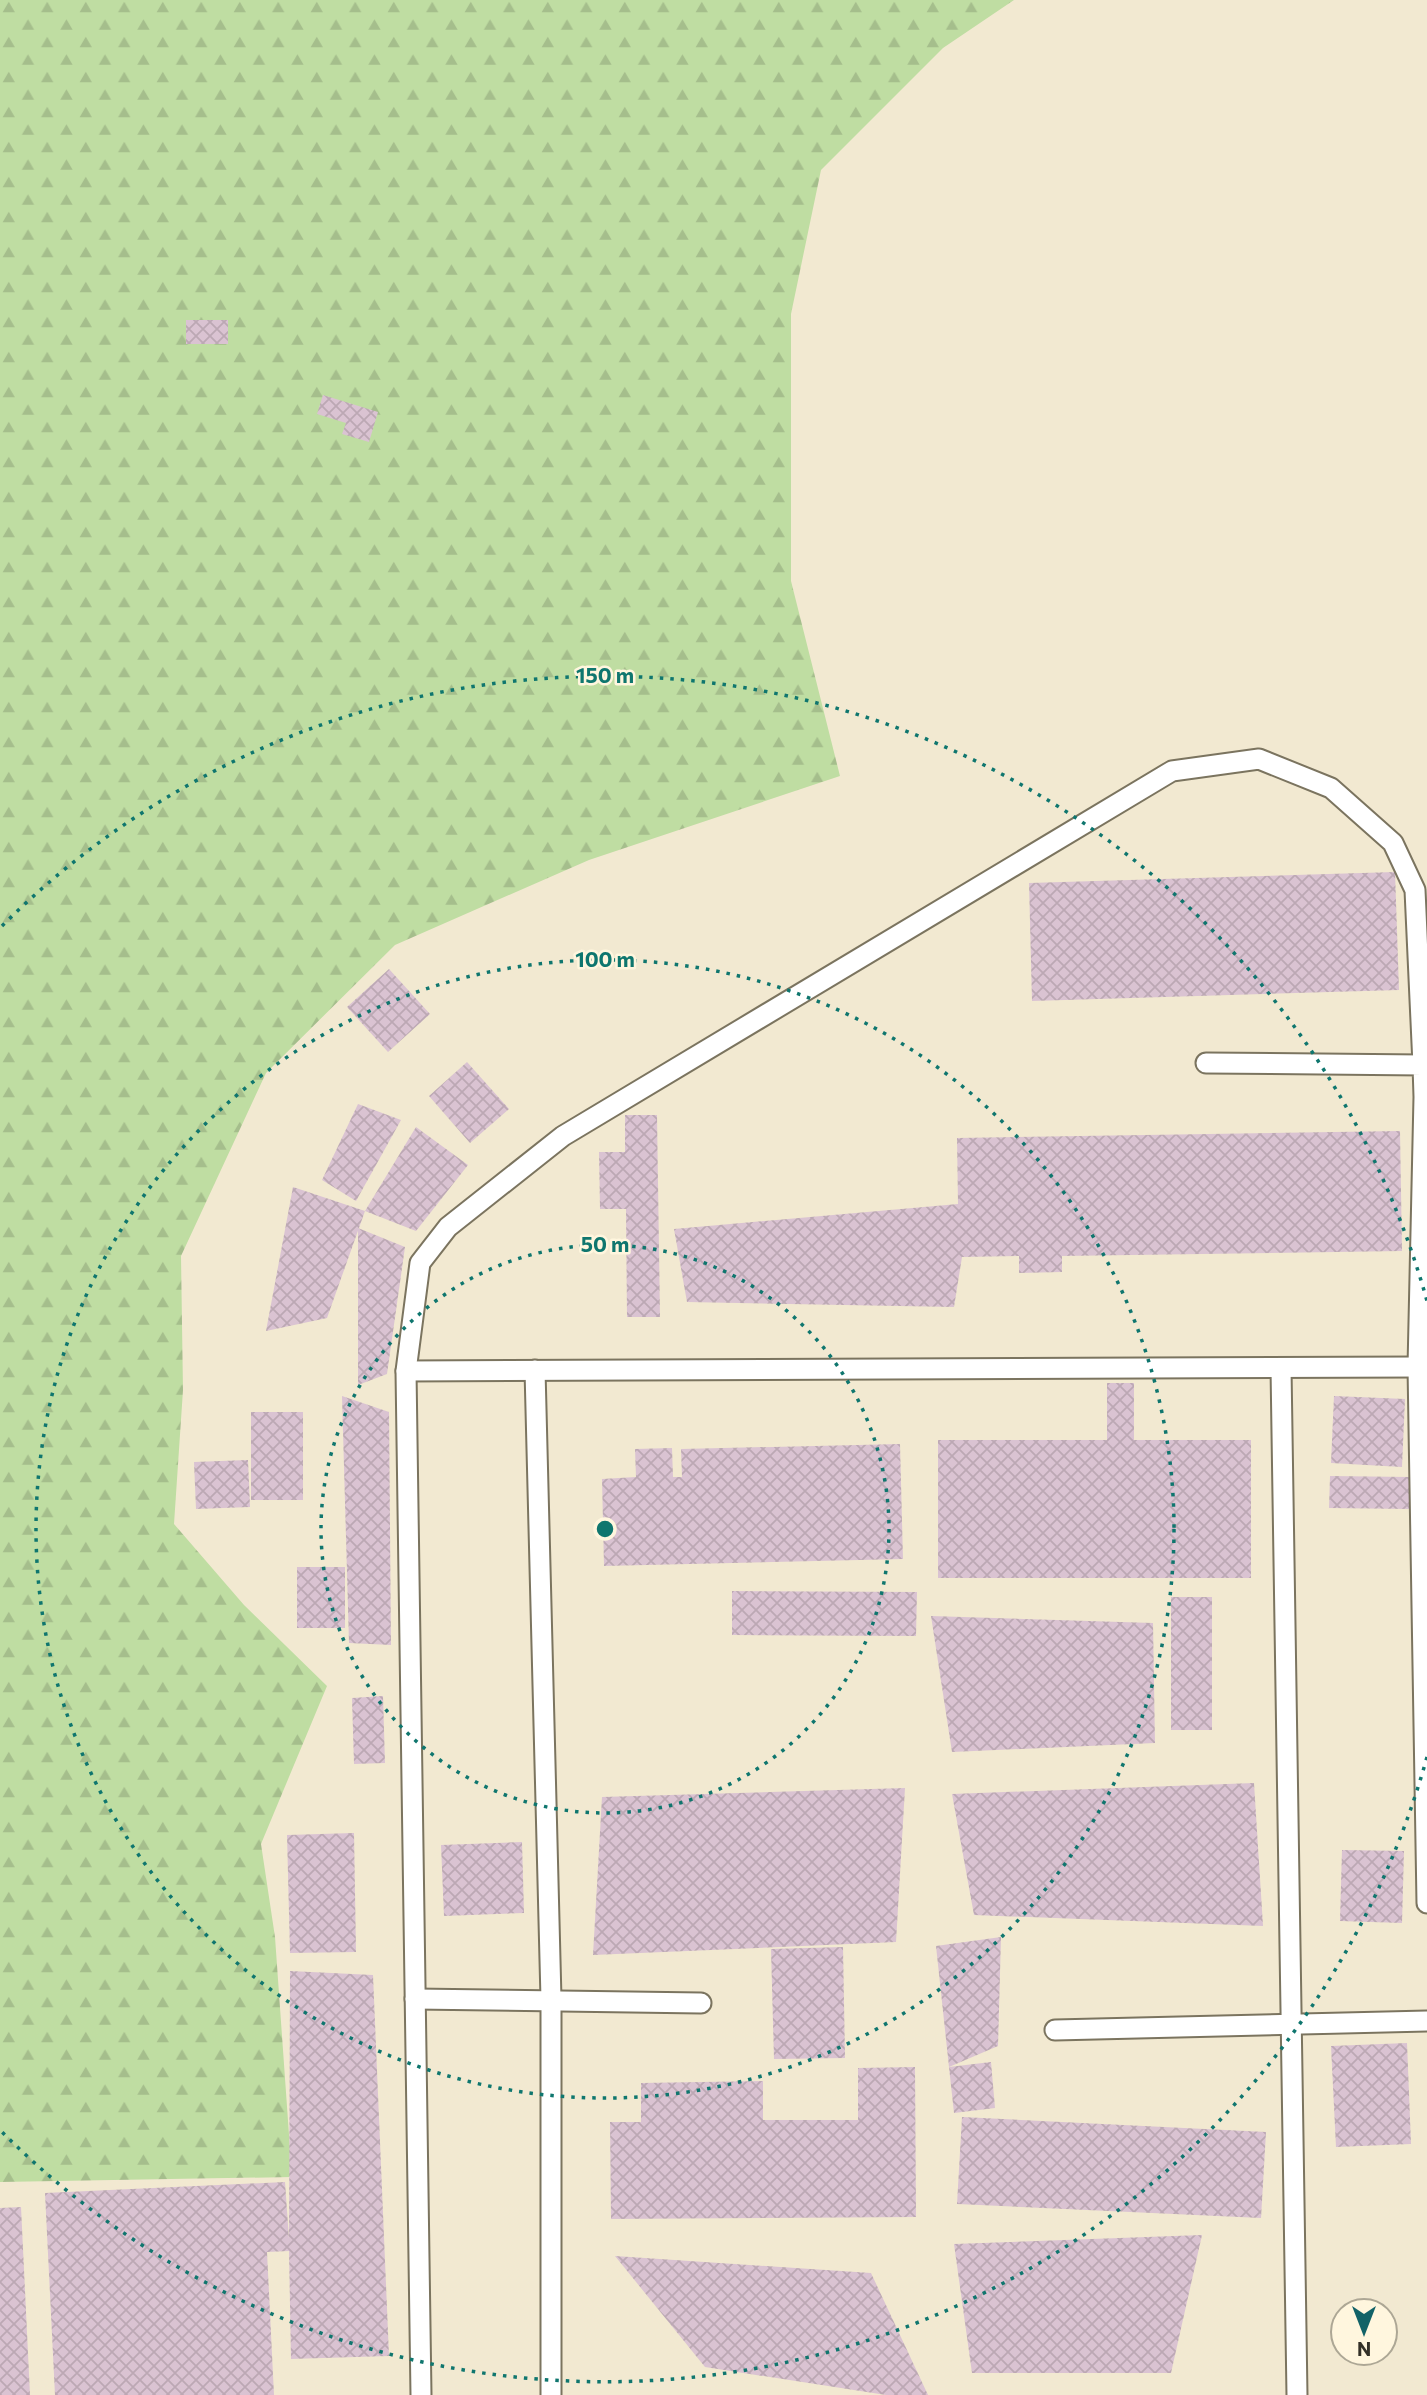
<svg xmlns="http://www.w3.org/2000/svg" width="1427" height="2395" viewBox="0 0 1427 2395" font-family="Commissioner,sans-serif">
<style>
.forest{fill:url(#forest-firs)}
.building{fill:url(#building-cross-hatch)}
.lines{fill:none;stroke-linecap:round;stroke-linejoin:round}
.service-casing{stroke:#7b745f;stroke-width:23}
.service{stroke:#fff;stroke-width:19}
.ring{fill:none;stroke:#0f766e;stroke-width:3.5;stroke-dasharray:3.5 7}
.centre{fill:#0f766e;stroke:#fff6de;stroke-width:3.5}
.ring-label{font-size:21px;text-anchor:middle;font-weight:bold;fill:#0f766e;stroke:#fff6de;stroke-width:5;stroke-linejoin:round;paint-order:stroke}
</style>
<defs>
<pattern id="forest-firs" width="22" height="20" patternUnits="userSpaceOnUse" patternTransform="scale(1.75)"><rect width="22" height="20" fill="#bfdda2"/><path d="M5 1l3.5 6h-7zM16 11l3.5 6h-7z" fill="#a5be8c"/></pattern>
<pattern id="building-cross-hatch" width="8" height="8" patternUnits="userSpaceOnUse" patternTransform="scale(1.75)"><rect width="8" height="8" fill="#dac3d2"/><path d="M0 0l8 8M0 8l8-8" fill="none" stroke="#bca8b4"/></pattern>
</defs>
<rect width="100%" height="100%" fill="#f2e9d1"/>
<path class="forest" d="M0 0H1014L943 48 821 170 791 314V581L840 776 589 860 395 945 266 1073 181 1256 183 1390 174 1524 244 1605 327 1686 261 1844 275 1937 292 2177 0 2182Z"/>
<g class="building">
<rect x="186" y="320" width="42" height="24"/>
<path d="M323 395 378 412 369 442 342 434 346 423 317 414Z"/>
<path d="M1395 872 1399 990 1032 1001 1029 883Z"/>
<path d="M389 969 430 1014 388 1052 347 1007Z"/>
<path d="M467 1062 509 1109 470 1143 429 1096Z"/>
<path d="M358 1104 401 1120 356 1201 322 1180Z"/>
<path d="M625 1115H657L660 1317H627L626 1209H600L599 1152H625Z"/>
<path d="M416 1127 468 1165 416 1231 365 1211Z"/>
<path d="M1400 1131 1402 1251 1062 1256V1272L1019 1273V1256L962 1257 954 1307 687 1302 674 1229 958 1204 957 1138Z"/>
<path d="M293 1187 365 1211 327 1318 266 1331Z"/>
<path d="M358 1228 405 1247 387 1374 358 1385Z"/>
<path d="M1107 1383H1134V1440H1251V1578H938V1440H1107Z"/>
<path d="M342 1396 389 1412 391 1645 349 1643Z"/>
<path d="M1334 1396 1405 1399 1402 1467 1331 1463Z"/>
<rect x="251" y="1412" width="52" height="88"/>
<path d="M900 1444 903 1559 604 1566 602 1479 636 1477 635 1449 672 1448 673 1477H682L681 1449Z"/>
<path d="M248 1460 250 1507 196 1509 194 1462Z"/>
<path d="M1330 1476 1410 1477 1409 1509 1329 1508Z"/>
<rect x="297" y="1567" width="48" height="61"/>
<path d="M732 1591 917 1592 916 1636 732 1635Z"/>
<rect x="1171" y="1597" width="41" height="133"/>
<path d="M931 1616 1153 1623 1155 1743 952 1752Z"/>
<path d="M383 1696 385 1763 354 1764 352 1698Z"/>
<path d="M1254 1783 1263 1926 974 1915 952 1794Z"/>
<path d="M905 1788 896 1942 593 1955 602 1797Z"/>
<path d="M354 1833 356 1952 290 1953 287 1835Z"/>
<path d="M522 1842 524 1913 444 1916 441 1845Z"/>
<path d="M1342 1850 1404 1851 1402 1923 1340 1921Z"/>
<path d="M1001 1937 998 2046 949 2067 936 1946Z"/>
<path d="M843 1947 845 2058 774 2059 771 1949Z"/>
<path d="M290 1971 373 1975 389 2356 291 2359 289 2251 267 2252 274 2395H55L45 2193 285 2182 289 2239Z"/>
<path d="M1407 2043 1411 2144 1336 2147 1331 2046Z"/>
<path d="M991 2062 995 2108 954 2113 949 2067Z"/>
<path d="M915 2067 916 2217 611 2219 610 2122H641V2083L763 2081V2120H858V2068Z"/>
<path d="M962 2117 1266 2132 1261 2218 957 2204Z"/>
<path d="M21 2207 30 2395H0V2208Z"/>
<path d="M1202 2235 1171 2373H972L954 2244Z"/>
<path d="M615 2256 871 2273 928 2395H886L705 2367Z"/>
</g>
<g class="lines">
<g class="service-casing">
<g id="service">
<path d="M1206 1063 1423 1065 1424 1097 1418 1367 1427 1903"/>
<path d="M1281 1368 1297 2395"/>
<path d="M535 1370 551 1999V2395"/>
<path d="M406 1371 1418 1367"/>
<path d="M415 1999 701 2003"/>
<path d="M1055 2030 1427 2021"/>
<path d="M421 2395 406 1371 420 1263 448 1227 563 1136 1172 771 1259 759 1331 788 1393 843 1415 890 1423 1065"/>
</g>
</g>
<use href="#service" class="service"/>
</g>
<g class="ring">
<circle cx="605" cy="1529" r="284"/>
<circle cx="605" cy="1529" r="569"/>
<path d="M1427 1757A853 853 0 0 1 2 2132M2 926A853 853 0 0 1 1427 1301"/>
</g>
<circle cx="605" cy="1529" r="10" class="centre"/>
<g class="ring-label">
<text x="605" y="683">150 m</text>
<text x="605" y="967">100 m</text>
<text x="605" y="1252">50 m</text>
</g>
<g transform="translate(1364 2332) rotate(180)"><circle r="33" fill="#fff6de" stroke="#ada795" stroke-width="2"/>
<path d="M0-5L12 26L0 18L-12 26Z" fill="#126267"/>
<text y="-10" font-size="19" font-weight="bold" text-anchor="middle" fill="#333027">N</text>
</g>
</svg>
